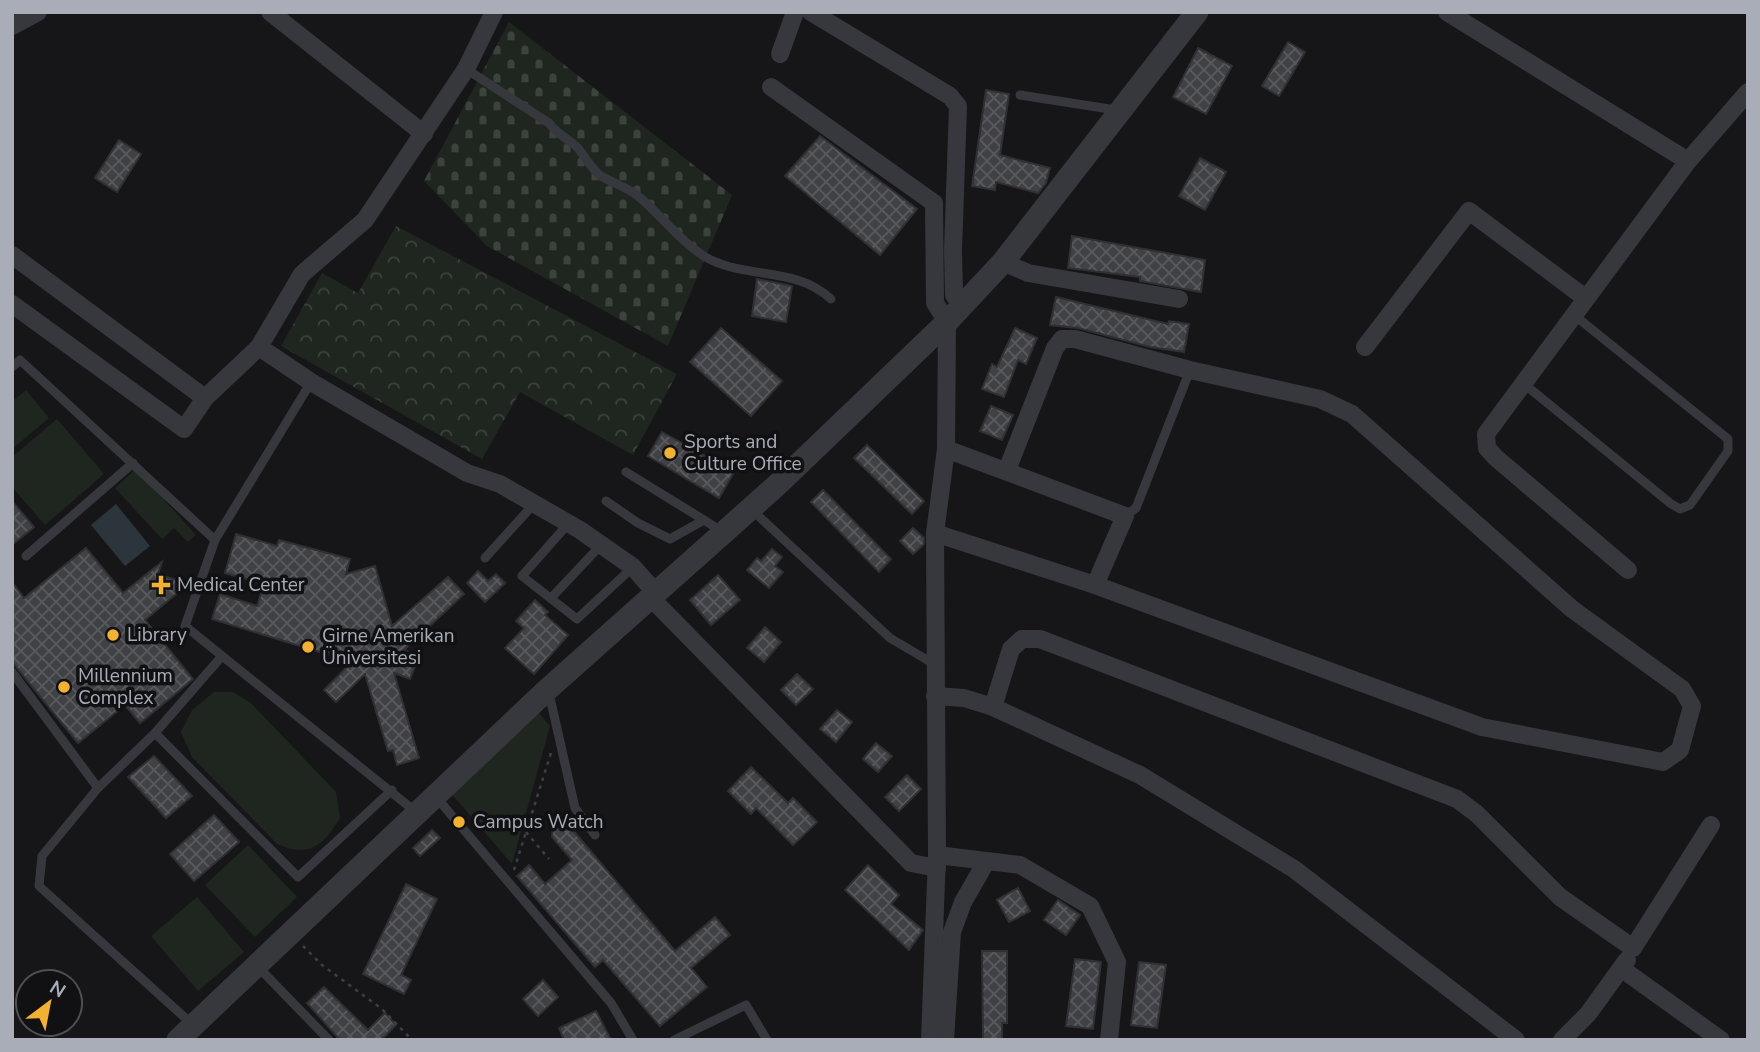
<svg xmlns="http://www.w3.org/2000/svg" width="1760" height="1052" viewBox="0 0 1760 1052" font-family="'Nunito Sans',sans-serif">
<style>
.forest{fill:url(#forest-crowns)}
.cemetery{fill:url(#cemetery-stones)}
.park{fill:#1e261f}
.water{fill:#2c353c}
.building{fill:url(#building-cross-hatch);stroke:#303034;stroke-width:2}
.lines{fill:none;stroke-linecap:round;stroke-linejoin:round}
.path{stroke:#3d3f44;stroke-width:2.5;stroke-dasharray:3.5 5;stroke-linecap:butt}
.service{stroke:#37383d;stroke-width:9}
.minor{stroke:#37383d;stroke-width:18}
.tertiary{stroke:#37383d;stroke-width:23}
.poi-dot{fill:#f2b134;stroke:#111113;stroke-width:2.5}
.labels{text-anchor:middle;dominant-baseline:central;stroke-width:7;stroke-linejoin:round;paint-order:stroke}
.poi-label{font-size:19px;fill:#a8adb8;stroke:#111113;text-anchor:start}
</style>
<defs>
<pattern id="forest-crowns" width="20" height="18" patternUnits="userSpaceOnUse" patternTransform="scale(1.75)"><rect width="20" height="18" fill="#1e261f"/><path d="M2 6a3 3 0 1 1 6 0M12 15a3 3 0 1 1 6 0" fill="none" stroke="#3c433d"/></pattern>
<pattern id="cemetery-stones" width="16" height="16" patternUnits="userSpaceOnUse" patternTransform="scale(1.75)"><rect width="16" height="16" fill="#1e261f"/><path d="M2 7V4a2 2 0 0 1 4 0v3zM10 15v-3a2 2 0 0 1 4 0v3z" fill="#3c433d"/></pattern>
<pattern id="building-cross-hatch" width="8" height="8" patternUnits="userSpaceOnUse" patternTransform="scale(1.75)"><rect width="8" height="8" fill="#404145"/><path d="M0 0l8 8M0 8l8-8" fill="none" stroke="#595a5e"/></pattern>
</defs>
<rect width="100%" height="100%" fill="#161618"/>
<path class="forest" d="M396 226 677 374 633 455 520 392 482 459 281 346 322 273 358 293Z"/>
<path class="cemetery" d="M509 22 732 195 668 346 487 246 424 181Z"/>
<g class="park">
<path d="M26 390 49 418 12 449V402Z"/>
<path d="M57 419 104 474 45 525 12 487V457Z"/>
<path d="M136 469 196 535 188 542 174 528 162 539 115 488Z"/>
<path d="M214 692H233L251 703 336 792 340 818C323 846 309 858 277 844L192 757 181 732 192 710Z"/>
<path d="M536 710 550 726 512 864 449 791Z"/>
<path d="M248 845 297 897 255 937 205 885Z"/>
<path d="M197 897 244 952 198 991 151 936Z"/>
</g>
<path class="water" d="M116 504 150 546 125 566 91 525Z"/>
<g class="building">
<path d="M1288 42 1305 52 1279 96 1262 86Z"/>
<path d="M1198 48 1232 66 1206 114 1173 97Z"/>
<path d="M986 90 1009 94 1000 155 1050 168 1046 183 1038 193 996 182 995 190 972 186Z"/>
<path d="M820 136 917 209 880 255 785 176Z"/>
<path d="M119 140 141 154 117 192 95 178Z"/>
<path d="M1200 158 1226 172 1205 210 1179 196Z"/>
<path d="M1072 236 1205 260 1201 292 1140 281V277L1068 268Z"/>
<path d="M757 279 792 286 786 322 752 316Z"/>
<path d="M1056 297 1168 324 1169 321 1189 324 1184 352 1150 347 1078 328 1050 325Z"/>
<path d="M721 328 782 381 751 416 690 362Z"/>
<path d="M1015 328 1037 338 1026 364 1018 360 1004 397 982 389 992 364 997 367Z"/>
<path d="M991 406 1013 415 1002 440 980 431Z"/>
<path d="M662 432 734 472 719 498 648 456Z"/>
<path d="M867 445 924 501 912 514 854 458Z"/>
<path d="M823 490 891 559 879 572 811 502Z"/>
<path d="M12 501 34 527 12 545Z"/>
<path d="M913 528 924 538V544L913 554 900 541Z"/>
<path d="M236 534 277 546 279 540 350 559 346 574 375 566 392 626 448 577 464 594 404 650 419 656 410 679 394 673 419 758 397 765 393 750 388 751 365 674 336 702 324 690 352 662 212 619 220 594 257 606 264 584 225 573Z"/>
<path d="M86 548 123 593 162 562 158 574 188 584 145 620 193 679 140 723 125 705 78 743 12 662V582L24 598Z"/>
<path d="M772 549 782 557 775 566 783 572 769 588 747 570 757 558 761 561Z"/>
<path d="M478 571 488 581 496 574 505 583 485 602 467 583Z"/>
<path d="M718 575 740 600 711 625 690 600Z"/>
<path d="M535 600 548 612 545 615 568 635 534 674 505 648 524 628 516 621Z"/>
<path d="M765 627 781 642 764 662 747 648Z"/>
<path d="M797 674 813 689 796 705 781 690Z"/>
<path d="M837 710 852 722 836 742 820 729Z"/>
<path d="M876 743 892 756 878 772 863 759Z"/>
<path d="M154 756 192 796 166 818 128 777Z"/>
<path d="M751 767 788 803 793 798 817 822 793 845 756 808 751 814 728 791Z"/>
<path d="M907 775 921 789 899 811 885 797Z"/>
<path d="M214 815 239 842 194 881 170 854Z"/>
<path d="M560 815 675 951 715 917 730 935 691 968 707 987 660 1026 603 960 595 967 517 876 529 865 545 884 572 860 552 837 553 821Z"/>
<path d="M432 830 440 838 420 856 413 848Z"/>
<path d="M868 865 899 895 891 904 923 930 909 950 845 890Z"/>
<path d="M406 884 437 899 401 975 411 980 404 994 363 974Z"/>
<path d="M1018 888 1030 911 1009 922 997 900Z"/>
<path d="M1058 900 1080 915 1066 935 1044 920Z"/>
<path d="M982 951H1007V1023H1002V1040H983Z"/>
<path d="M1075 959 1101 962 1093 1029 1066 1026Z"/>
<path d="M1139 962 1166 965 1157 1028 1131 1025Z"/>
<path d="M543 980 558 997 538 1016 523 999Z"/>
<path d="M324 987 368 1030 385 1013 396 1025 381 1040H340L307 1003Z"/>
<path d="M596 1011 611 1040H564L559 1028Z"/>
</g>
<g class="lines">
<g class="path">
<path d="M526 832 549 859"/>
<path d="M514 870 551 753"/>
<path d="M303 946 322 965 382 1009 412 1040"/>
</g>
<g class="service">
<path d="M466 69 549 123C559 136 566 137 577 147 585 156 591 169 601 176 613 183 626 187 638 196 660 214 686 248 711 260 752 279 796 267 831 299"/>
<path d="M1020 95 1116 110"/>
<path d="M12 367 20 360 215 540 185 626 416 812"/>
<path d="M1523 383 1670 503 1680 509 1690 505 1728 451V439L1574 315"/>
<path d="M626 472 704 520"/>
<path d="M606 501 638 523 670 539 704 520 723 532"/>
<path d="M752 510 890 638 934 664"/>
<path d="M1125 516 1136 508 1190 370"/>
<path d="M568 524 522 576 577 619 633 567"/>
<path d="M215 540 311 382"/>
<path d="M26 556 133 463"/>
<path d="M485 558 533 505"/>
<path d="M552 597 601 545"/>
<path d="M12 672 98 788"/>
<path d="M549 693 575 808 595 835"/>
<path d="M155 733 298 877 392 790"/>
<path d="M436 797 611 1003 633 1040"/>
<path d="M257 966 329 1040"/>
<path d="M192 1024 39 886 42 856 98 788 155 733 222 656"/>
<path d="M674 1040 746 1005 767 1040"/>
</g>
<g class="minor">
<path d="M270 12 424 134"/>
<path d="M811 12 950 96 958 106 953 250 954 295 962 306"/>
<path d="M1447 12 1688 161"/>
<path d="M12 26 38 12"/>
<path d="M780 54 795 12"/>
<path d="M771 87 934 203 935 303 947 322 946 449 935 533 937 855 930 1040"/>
<path d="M12 255 205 398"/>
<path d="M1003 262 1028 273 1179 299"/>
<path d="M12 304 184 429 205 398 259 347 302 274 365 220 466 69 494 12"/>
<path d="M259 347 311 382 467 473 500 484 580 530 633 567 655 592"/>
<path d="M1365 347 1469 211 1584 297"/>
<path d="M946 449 1125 516 1095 585"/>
<path d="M935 533 1095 585 1482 727 1663 762 1680 750 1692 706 1682 689 1572 609 1352 414 1320 399 1190 370 1075 339H1062L1055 348 1007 470"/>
<path d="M1628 570 1495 457 1487 448 1486 434 1688 161 1748 92"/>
<path d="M650 597 911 863 937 868"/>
<path d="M935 696 964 698 993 707 1140 775 1294 869 1516 1040"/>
<path d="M993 707 1011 649 1022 639H1040L1457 799 1477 814 1560 897 1633 948 1711 825"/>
<path d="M937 855 1020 865 1090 906 1117 962 1109 1040"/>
<path d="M1622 969 1721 1040"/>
<path d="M945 1040 952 932 963 902 986 862"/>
<path d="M1562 1040 1588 1014 1627 960"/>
</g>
<path class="tertiary" d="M178 1040 548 689 777 485 947 322 1003 262 1197 12"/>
</g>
<g class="poi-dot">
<circle cx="670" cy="453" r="7"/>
<path d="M157.5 574.5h7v7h7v7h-7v7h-7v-7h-7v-7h7z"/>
<circle cx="113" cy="635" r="7"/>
<circle cx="308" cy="647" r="7"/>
<circle cx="64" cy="687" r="7"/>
<circle cx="459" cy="822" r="7"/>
</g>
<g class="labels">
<g class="poi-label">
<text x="684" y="442">Sports and<tspan x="684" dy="22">Culture Office</tspan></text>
<text x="177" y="585">Medical Center</text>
<text x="127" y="635">Library</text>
<text x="322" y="636">Girne Amerikan<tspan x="322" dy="22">Üniversitesi</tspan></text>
<text x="78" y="676">Millennium<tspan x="78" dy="22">Complex</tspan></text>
<text x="473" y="822">Campus Watch</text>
</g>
</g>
<rect width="1760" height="1052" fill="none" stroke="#a8adb8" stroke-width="28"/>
<g transform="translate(49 1003) rotate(32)"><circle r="33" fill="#111113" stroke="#4d4f55" stroke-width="2"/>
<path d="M0-5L12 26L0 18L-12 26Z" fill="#f2b134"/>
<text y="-10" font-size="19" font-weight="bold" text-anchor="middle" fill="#a8adb8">N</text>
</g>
</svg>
